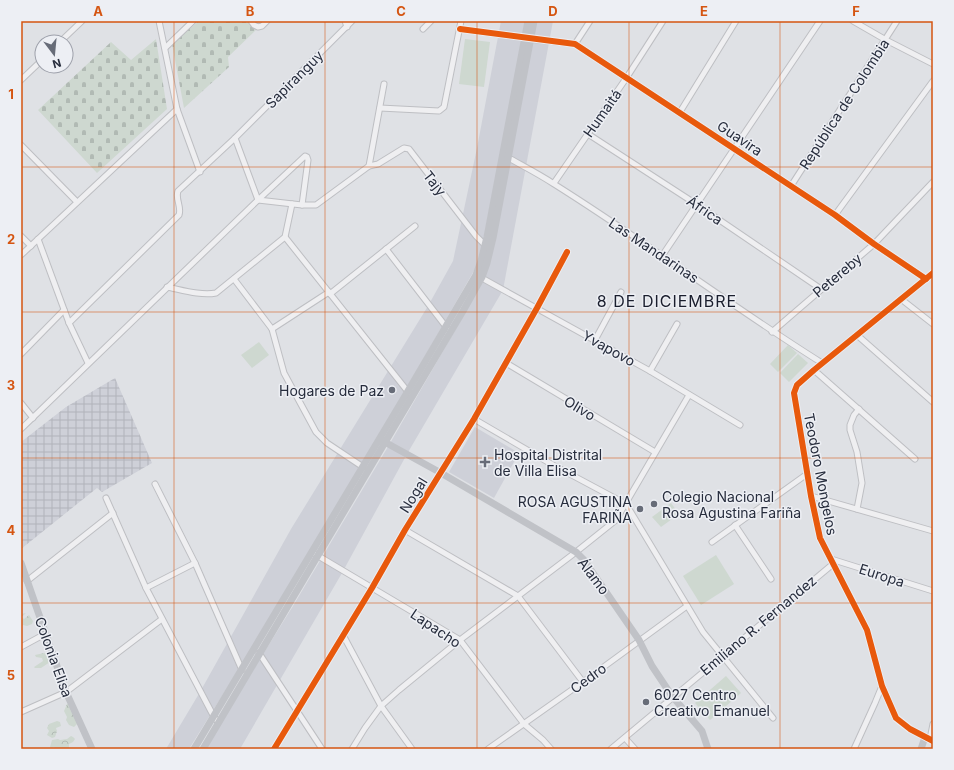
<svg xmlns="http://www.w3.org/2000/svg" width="954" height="770" viewBox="0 0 954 770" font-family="Inter,sans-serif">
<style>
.built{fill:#ced0d8}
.industrial{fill:url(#industrial-grid)}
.forest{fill:url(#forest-crowns)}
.cemetery{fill:url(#cemetery-stones)}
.pitch{fill:#ced8d0}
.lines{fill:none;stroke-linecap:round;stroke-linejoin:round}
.street-casing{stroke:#bebfc3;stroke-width:7}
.street{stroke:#efeff1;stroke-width:5}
.secondary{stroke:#c0c2c7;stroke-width:7}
.cycleway-casing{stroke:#edeff4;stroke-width:8}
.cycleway{stroke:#e8590c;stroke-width:6}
.grid{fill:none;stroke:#d55511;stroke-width:1;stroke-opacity:0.55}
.poi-dot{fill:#676c78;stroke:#edeff4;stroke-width:1.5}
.labels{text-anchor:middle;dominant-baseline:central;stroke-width:3;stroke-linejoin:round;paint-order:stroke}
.street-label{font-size:14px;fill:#272d3d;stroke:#edeff4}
.poi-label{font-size:14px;fill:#272d3d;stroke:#edeff4;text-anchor:start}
.quarter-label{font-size:16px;letter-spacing:1px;fill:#1a1e2d;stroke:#edeff4}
.neatline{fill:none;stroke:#d55511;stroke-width:1.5}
.grid-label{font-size:13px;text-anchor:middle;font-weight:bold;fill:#d55511}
</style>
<defs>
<pattern id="industrial-grid" width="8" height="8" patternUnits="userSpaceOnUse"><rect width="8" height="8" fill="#ced0d8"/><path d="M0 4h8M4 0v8" fill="none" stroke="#b1b3ba"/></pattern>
<pattern id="forest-crowns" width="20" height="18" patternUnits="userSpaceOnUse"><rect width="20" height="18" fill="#ced8d0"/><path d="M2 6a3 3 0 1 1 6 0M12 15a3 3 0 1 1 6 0" fill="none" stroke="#b1bab4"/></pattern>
<pattern id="cemetery-stones" width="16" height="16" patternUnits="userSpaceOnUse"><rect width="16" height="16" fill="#ced8d0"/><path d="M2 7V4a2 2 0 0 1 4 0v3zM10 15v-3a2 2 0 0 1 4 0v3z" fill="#b1bab4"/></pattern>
</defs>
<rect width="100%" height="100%" fill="#dfe1e5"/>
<g class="built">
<path d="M501 21H526L479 262 367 457 266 625 189 749H166L200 692 291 529 428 306 453 261 477 148Z"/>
<path d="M536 21H553L503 290 407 454 342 573 240 749H204L293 606 389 445 484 280 483 279Z"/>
<path d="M475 427 519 453 494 498 449 472Z"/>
</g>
<path class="industrial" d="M115 378 152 463 102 492 97 488 21 549V442L66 407Z"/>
<g class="forest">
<path d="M26 613 21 617 24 619 29 615 33 621 32 624 27 626 23 625 21 627V614Z"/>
<path d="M44 653 50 655 51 659 50 662 41 668H35L34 667 43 661 42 658 36 657 35 655Z"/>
<path d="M67 704H68L71 711 78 723 74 727 69 725 66 720 67 717 64 711Z"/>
<path d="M57 721 60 722 61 726 56 728 57 731 55 737 52 738 47 735 49 731 47 728 49 724Z"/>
<path d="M71 736 73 737 75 739 73 742 69 744V749H56L54 747 51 748 50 747 52 740 58 739 60 740 67 739Z"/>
</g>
<g class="cemetery">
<path d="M199 21H248L256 30 228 57 229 67 184 108 172 44Z"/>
<path d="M156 39 167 109 97 173 38 110 111 42 131 60Z"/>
</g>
<g class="pitch">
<path d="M465 39 490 42 484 87 459 84Z"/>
<path d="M259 342 269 355 252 368 241 355Z"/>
<path d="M788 345 797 353 778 372 770 364Z"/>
<path d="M798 354 808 363 789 382 780 373Z"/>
<path d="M671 503 679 514 661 527 652 517Z"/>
<path d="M716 555 734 584 701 605 683 576Z"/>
<path d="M726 676 741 693 710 720 695 703Z"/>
</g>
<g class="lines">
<g class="street-casing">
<g id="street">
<path d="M159 21 177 109 200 172"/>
<path d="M251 21 254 25 258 27 262 26 267 21"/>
<path d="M345 21 347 27"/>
<path d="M853 21 886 40 933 64"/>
<path d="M423 29 431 21"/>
<path d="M460 29 525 38"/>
<path d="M60 42 82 21"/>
<path d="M575 44 590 21"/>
<path d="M165 48 193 21"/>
<path d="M21 80 42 60"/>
<path d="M380 108 439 111 444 107 461 21"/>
<path d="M680 112 736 21"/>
<path d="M588 134 696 204 821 289"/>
<path d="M235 138 258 200"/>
<path d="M21 145 77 202"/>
<path d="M507 157C523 166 539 174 554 184 645 241 731 306 822 363"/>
<path d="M369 166 378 164 404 148 409 149 476 236 486 246"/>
<path d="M554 183 627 77 663 21"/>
<path d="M791 186 897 21"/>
<path d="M258 200 302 205H316L369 166 384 84"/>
<path d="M835 215 933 81"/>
<path d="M21 236 31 246"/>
<path d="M285 237 409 393"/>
<path d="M38 239 69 323 88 363"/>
<path d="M386 249 447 328"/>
<path d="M21 255 177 109"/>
<path d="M662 256 820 21"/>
<path d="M480 277 650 371 740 425"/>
<path d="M234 279 272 329 284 373 316 432 327 443 363 467"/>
<path d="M167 287C182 290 201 296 216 293L285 237 292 204"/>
<path d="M330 294 415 226"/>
<path d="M901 299 933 324"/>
<path d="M69 323 179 215C182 207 175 199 178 191L235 138 352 21"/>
<path d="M272 329 329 292"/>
<path d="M772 332 874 244 933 182"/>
<path d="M857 335 933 402"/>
<path d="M595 340 621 292"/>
<path d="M21 354 64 310"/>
<path d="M506 363 655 452"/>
<path d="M814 370 915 459"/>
<path d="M650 371 677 324"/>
<path d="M21 403 33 418"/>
<path d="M474 419 553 465 626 504 703 632 773 718"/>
<path d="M21 429 258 200 305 156 307 157 308 160 302 205"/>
<path d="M155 484 195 563 242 670"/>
<path d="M811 496 933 531"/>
<path d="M106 498 146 588 214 717 218 722"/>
<path d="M857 509 862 483 857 452 850 430V425L854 415 859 409"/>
<path d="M735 525 771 579"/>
<path d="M405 530 518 596 583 682"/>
<path d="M712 542 807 474"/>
<path d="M315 554 460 640 524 724 543 740 551 749"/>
<path d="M831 559 933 591"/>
<path d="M27 581 113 513"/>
<path d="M146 588 195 563"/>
<path d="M343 635 381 706 412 749"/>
<path d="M21 647 45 634"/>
<path d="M259 653 322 749"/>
<path d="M21 712 66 692 162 619"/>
<path d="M625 738 635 749"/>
<path d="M930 739 933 724"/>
<path d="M274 749 372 588 405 530 474 419 537 308 567 252"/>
<path d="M352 749 365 728 381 706 399 690 460 640 576 552 616 520 689 395"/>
<path d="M488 749 583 682 687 606"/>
<path d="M611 749 833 564"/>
<path d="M854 749 875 703 882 686"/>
</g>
</g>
<use href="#street" class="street"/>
<g class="secondary">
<path d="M528 39 575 44 835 215 874 244 926 279"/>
<path d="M933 273 814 370 797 385 794 393 811 496 820 538 867 630 882 686 896 718 910 729 933 741"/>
<path d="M381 440 441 473 576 552 584 560 639 640 652 666 672 696 702 731 708 749"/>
<path d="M21 563 66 692 92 749"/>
<path d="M194 749 408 391 476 275 481 261 487 237 528 21"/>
<path d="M203 749 463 311 482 277 487 263 493 238 534 21"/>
<path d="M921 749 925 737"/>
</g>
<g class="cycleway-casing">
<g id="cycleway">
<path d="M460 29 575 44 835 215 874 244 926 279"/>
<path d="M933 273 814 370 797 385 794 393 811 496 820 538 867 630 882 686 896 718 910 729 933 741"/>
<path d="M274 749 372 588 405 530 474 419 537 308 567 252"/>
</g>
</g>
<use href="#cycleway" class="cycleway"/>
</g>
<path class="grid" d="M174 21V749M325 21V749M477 21V749M629 21V749M780 21V749M21 167H933M21 312H933M21 458H933M21 603H933"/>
<g class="poi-dot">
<circle cx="392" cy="390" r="4"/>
<path d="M483 456h4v4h4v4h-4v4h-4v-4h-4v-4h4z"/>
<circle cx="654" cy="504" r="4"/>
<circle cx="640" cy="509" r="4"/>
<circle cx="646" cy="702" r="4"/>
</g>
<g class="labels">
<g class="street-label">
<text transform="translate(294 79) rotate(-45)">Sapiranguy</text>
<text transform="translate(844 104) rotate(-57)">República de Colombia</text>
<text transform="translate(602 113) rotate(-55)">Humaitá</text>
<text transform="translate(740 138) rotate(34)">Guavira</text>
<text transform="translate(435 183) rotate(52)">Tajy</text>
<text transform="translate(705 210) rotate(34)">África</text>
<text transform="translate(654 250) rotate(34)">Las Mandarinas</text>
<text transform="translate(837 275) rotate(-40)">Petereby</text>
<text transform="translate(609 348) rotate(29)">Yvapovo</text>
<text transform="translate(580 408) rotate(31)">Olivo</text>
<text transform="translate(821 474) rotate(79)">Teodoro Mongelos</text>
<text transform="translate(413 495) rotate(-58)">Nogal</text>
<text transform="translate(882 575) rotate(18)">Europa</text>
<text transform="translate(594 576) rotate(53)">Álamo</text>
<text transform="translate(758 625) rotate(-40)">Emiliano R. Fernandez</text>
<text transform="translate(436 628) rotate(34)">Lapacho</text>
<text transform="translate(54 657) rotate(70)">Colonia Elisa</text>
<text transform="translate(588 678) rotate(-36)">Cedro</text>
</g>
<g class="poi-label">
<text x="384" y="390" text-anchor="end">Hogares de Paz</text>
<text x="494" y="454">Hospital Distrital<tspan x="494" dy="16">de Villa Elisa</tspan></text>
<text x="662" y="496">Colegio Nacional<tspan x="662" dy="16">Rosa Agustina Fariña</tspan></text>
<text x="632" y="501" text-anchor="end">ROSA AGUSTINA<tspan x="632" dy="16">FARIÑA</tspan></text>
<text x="654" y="694">6027 Centro<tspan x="654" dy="16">Creativo Emanuel</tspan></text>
</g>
<g class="quarter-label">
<text x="667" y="301">8 DE DICIEMBRE</text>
</g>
</g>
<rect width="954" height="770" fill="none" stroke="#edeff4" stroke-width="44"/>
<g transform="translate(54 54) rotate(164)"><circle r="19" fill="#edeff4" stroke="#9ea1ab"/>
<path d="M0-3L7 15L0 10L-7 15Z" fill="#676c78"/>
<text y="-6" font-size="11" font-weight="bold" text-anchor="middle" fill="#272d3d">N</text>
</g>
<rect x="22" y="22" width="910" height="726" class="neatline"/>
<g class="grid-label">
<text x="98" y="16">A</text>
<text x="250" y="16">B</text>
<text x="401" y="16">C</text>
<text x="553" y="16">D</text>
<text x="704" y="16">E</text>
<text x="856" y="16">F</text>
<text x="11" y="99">1</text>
<text x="11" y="244">2</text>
<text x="11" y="390">3</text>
<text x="11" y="535">4</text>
<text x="11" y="680">5</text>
</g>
</svg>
